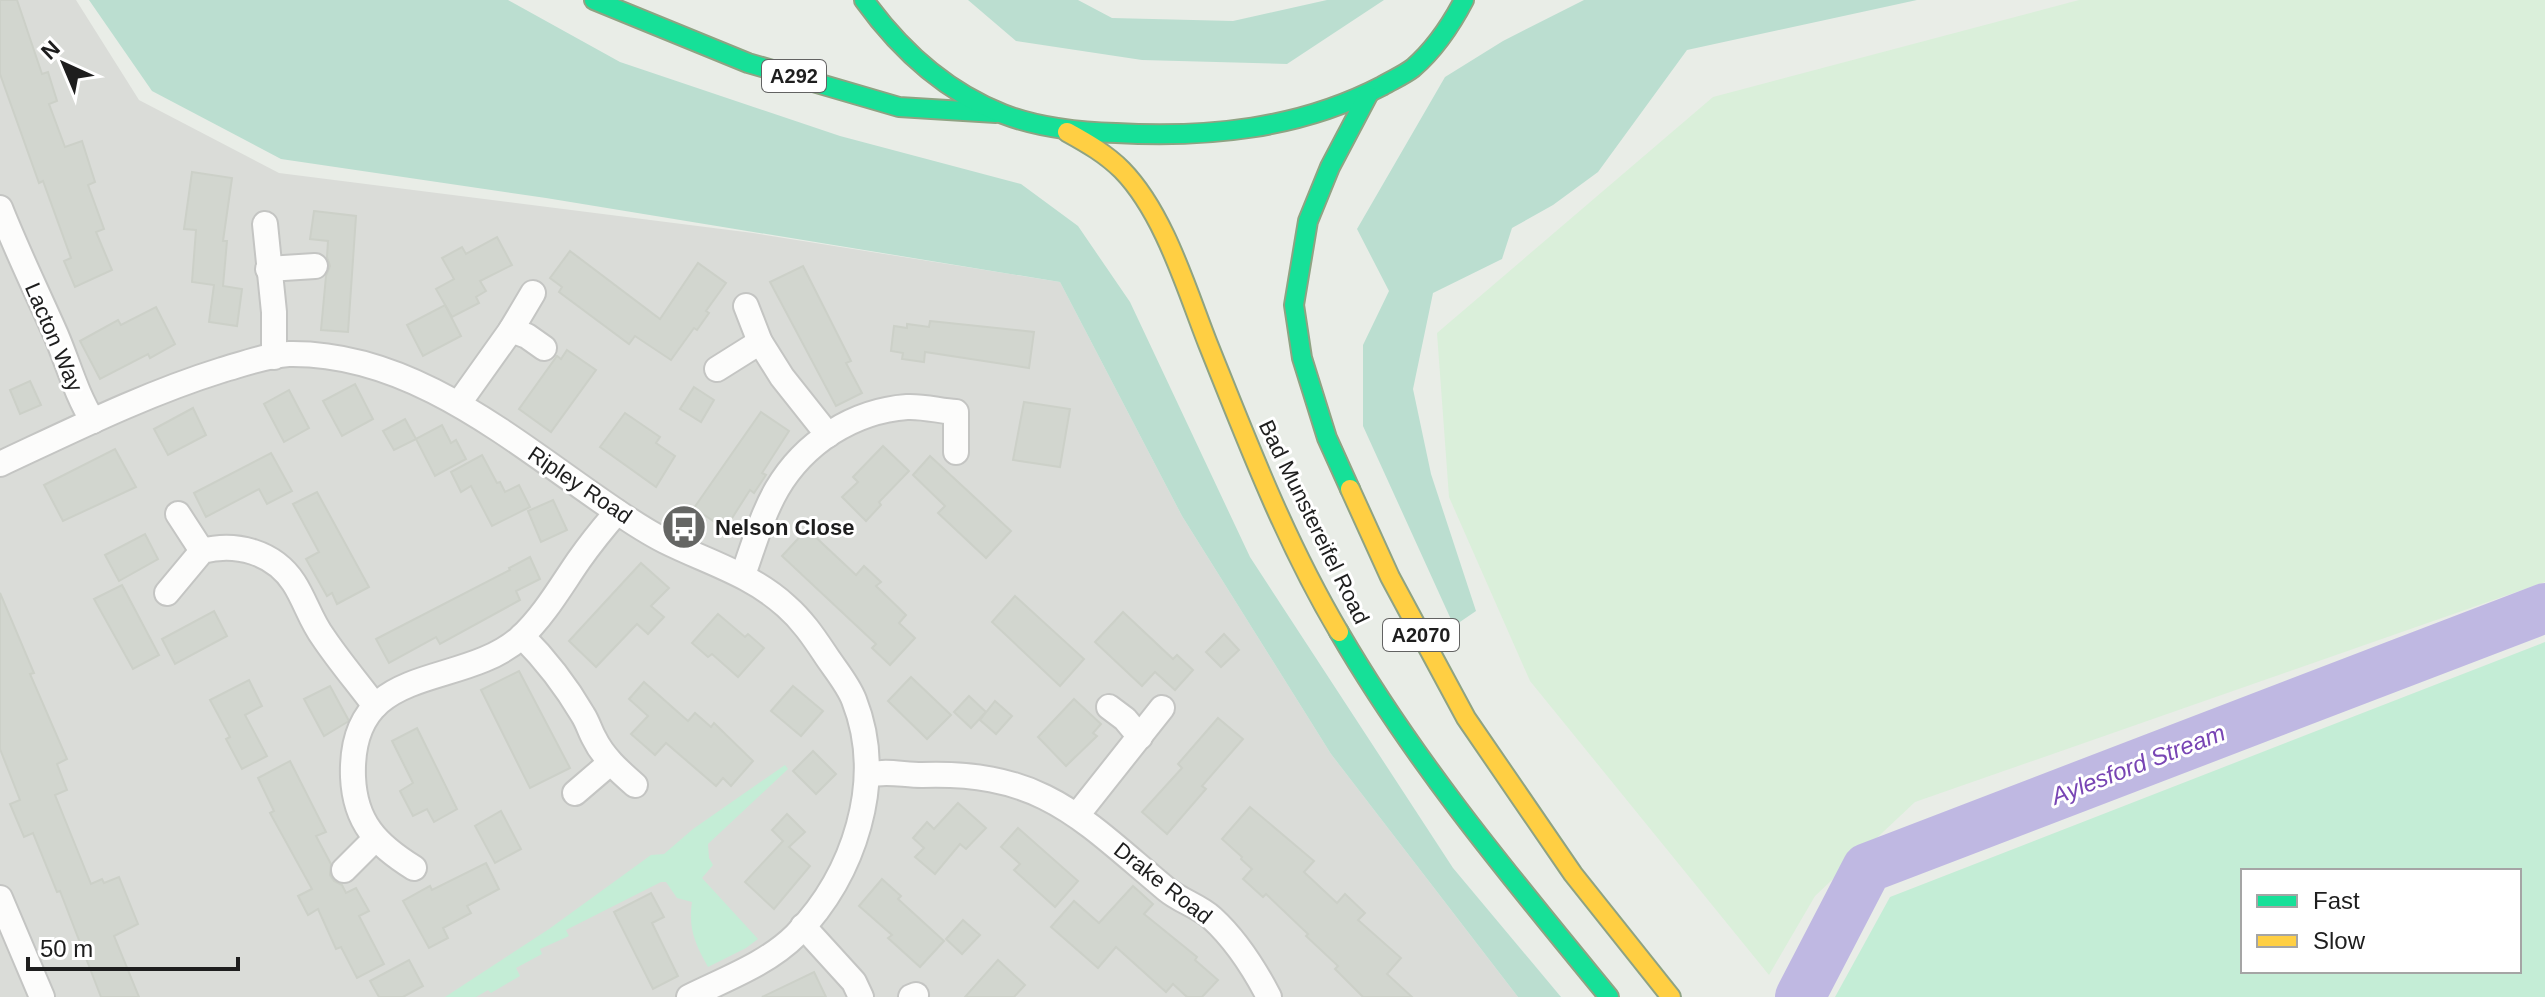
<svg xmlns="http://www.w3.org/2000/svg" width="2545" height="997" viewBox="0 0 2545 997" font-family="Helvetica,sans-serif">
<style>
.residential{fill:#dadcd8}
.farmland{fill:#daefda}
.grass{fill:#c4edd6;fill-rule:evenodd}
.forest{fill:#bbded0}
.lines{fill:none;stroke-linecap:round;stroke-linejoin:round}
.river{stroke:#bfb8e2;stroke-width:50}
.building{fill:#d2d6cf;stroke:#ccd0c8;stroke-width:2}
.street-casing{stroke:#c4c5c3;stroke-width:28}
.fast-casing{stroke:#8fa383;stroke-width:22}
.slow-casing{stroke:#8fa383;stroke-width:22}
.street{stroke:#fcfcfb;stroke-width:24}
.fast{stroke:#16e098;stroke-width:18}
.slow{stroke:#ffcf43;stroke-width:18}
.labels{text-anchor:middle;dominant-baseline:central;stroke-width:6;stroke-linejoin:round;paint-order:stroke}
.shield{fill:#fff;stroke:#626262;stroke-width:2}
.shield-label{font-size:20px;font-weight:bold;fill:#1e1e1e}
.street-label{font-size:22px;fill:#1e1e1e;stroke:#fff}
.poi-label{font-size:22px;font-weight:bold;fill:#1e1e1e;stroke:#fff;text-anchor:start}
.water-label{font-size:24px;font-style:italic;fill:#7845b4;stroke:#fff}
</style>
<rect width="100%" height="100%" fill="#e9ede7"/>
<path class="residential" d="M0 0H76L139 100 279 173 753 233 1060 282 1182 516 1331 754 1518 997H0Z"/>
<path class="farmland" d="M2079 0H2545V582L1915 802 1815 896 1769 975 1530 681 1449 497 1437 333 1713 97Z"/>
<g class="grass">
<path d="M2545 642V997H1835L1890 897ZM2519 871V971H2243V871Z"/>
<path d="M785 765 788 769 708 844 709 858 713 865 702 878 758 939 746 948 708 967C695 944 688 928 692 902L677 898 666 882H661L566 930 569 936 540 949 542 954 516 968 520 976 491 993 488 990 476 997H445L549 929 651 855 664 854 693 829Z"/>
</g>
<g class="forest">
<path d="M89 0H508L620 62 840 136 1021 184 1078 226 1130 302 1250 557 1453 868 1561 997H1518L1331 754 1182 516 1060 282 546 198 281 159 152 91Z"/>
<path d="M968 0H1078L1112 18 1233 21 1327 0H1384L1287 64 1142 60 1016 41Z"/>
<path d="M1584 0H1917L1687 50 1598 172 1553 205 1512 228 1502 259 1433 293 1413 389 1431 474 1476 611 1454 626 1363 426V345L1389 291 1357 229 1445 77 1503 41Z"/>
</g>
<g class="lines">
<path class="river" d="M1800 997 1867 868 2545 608"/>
</g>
<g class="building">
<path d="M0 0H17L42 74 48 72 57 101 49 104 65 147 82 141 95 182 88 185 104 229 96 232 112 270 75 287 64 261 71 258 43 181 39 183 0 74Z"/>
<path d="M192 172 232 178 223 241H227L223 286 242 289 237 326 209 322 214 285 192 282 196 230 184 229Z"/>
<path d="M314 211 356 216 348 332 321 330 326 276 330 266 327 257 328 241 310 239Z"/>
<path d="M497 237 512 265 480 281 486 291 476 297 479 303 452 317 436 289 454 279 442 258 462 247 466 254Z"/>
<path d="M570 251 660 319 698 263 726 283 706 311 709 313 697 330 694 328 671 360 635 336 629 344 559 292 562 287 550 278Z"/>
<path d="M803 266 851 361 846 363 862 393 836 406 770 282Z"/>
<path d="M445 305 461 336 423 356 407 325Z"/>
<path d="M156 307 175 344 150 358 148 354 100 379 80 341 118 320 121 325Z"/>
<path d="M930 321 1034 332 1029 368 925 352 924 362 902 359 903 353 891 351 894 326 907 328V324L929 327Z"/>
<path d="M567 350 596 370 551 432 519 409 557 356 561 359Z"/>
<path d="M30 381 41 405 20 414 10 390Z"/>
<path d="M355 384 373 419 342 436 323 401Z"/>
<path d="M694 387 714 400 701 422 680 409Z"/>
<path d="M289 390 309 428 284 442 264 404Z"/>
<path d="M1024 402 1070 409 1060 467 1013 460Z"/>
<path d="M193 408 206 435 168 455 154 429Z"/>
<path d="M761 412 789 431 762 473 766 475 754 493 750 490 725 529 694 508Z"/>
<path d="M625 413 660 437 656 443 675 456 656 487 600 447Z"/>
<path d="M405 419 416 439 442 425 451 443 456 440 466 459 435 476 416 439 394 450 383 431Z"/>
<path d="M883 446 909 471 879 502 881 505 866 521 842 497 858 482 853 477Z"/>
<path d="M115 449 136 487 63 521 44 485Z"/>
<path d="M271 453 292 491 267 504 259 489 206 517 194 493Z"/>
<path d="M482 455 497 483 500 482 505 492 519 485 530 507 492 526 471 486 461 492 451 472Z"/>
<path d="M930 456 1011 531 986 558 938 513 945 506 913 475Z"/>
<path d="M317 492 369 587 337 604 332 593 327 596 306 559 319 552 293 504Z"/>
<path d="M553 500 567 530 541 542 528 511Z"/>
<path d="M807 529 856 575 864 566 881 582 876 586 906 615 899 623 915 638 890 665 872 648 876 644 782 556Z"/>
<path d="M145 534 158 559 119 581 105 555Z"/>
<path d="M530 557 540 579 516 591 520 600 440 644 436 637 389 663 376 639 510 570 509 568Z"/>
<path d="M641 563 669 588 651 606 664 617 648 634 637 624 596 667 569 641Z"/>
<path d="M122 585 159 655 133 669 94 599Z"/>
<path d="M0 593 34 673 30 674 67 759 57 764 67 790 55 795 91 884 102 879 104 883 119 877 138 924 114 936 139 997H101L60 891 57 892 33 833 24 837 10 804 20 800 0 749Z"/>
<path d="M1015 596 1084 659 1060 686 992 622Z"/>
<path d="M214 611 227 636 175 664 162 639Z"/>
<path d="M1123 612 1173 659 1177 655 1193 670 1175 690 1155 672 1142 686 1095 642Z"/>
<path d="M718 614 745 637 748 634 764 648 738 677 712 654 708 657 692 643Z"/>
<path d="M1224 634 1239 650 1221 667 1206 652Z"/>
<path d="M519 671 570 768 530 788 481 690Z"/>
<path d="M911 677 951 715 927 739 888 701Z"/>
<path d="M249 680 262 706 245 715 267 756 242 769 226 739 230 737 210 700Z"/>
<path d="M644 682 688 721 695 713 711 727 714 723 753 761 731 786 723 778 716 786 666 743 655 755 631 734 648 716 629 699Z"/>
<path d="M330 686 349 721 324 736 304 699Z"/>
<path d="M793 686 823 711 801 736 771 711Z"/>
<path d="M969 696 986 712 971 728 954 712Z"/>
<path d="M1074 699 1101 724 1093 733 1097 736 1066 766 1038 737Z"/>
<path d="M995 701 1012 716 996 734 980 720Z"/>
<path d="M1218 718 1243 739 1202 786 1206 789 1167 834 1142 812 1182 768 1178 764Z"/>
<path d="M417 728 457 809 434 822 427 809 413 816 400 791 413 783 392 741Z"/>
<path d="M813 751 836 774 816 794 793 771Z"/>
<path d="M290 761 326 832 316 836 331 864 330 875 334 881 342 885 346 893 356 888 369 911 359 916 384 964 357 978 341 947 336 949 318 909 308 915 298 896 312 889 270 813 274 811 258 778Z"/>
<path d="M958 803 986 828 966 849 960 844 935 874 915 857 924 848 913 838 927 822 934 829Z"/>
<path d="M1250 807 1314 861 1304 872 1337 903 1345 894 1365 913 1358 920 1401 958 1387 974 1412 997H1363L1335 969 1338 966 1306 936 1308 934 1266 894 1263 897 1243 879 1252 869 1241 859 1242 857 1222 839Z"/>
<path d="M501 811 521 849 495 863 475 826Z"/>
<path d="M787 814 805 832 789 847 810 866 774 909 745 882 783 841 772 830Z"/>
<path d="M1018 828 1078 881 1055 907 1014 870 1020 864 1001 847Z"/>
<path d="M486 863 499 889 467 906 471 913 443 928 448 938 429 948 403 901 430 886 432 890Z"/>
<path d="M882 879 901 896 898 899 944 941 920 967 888 938 892 935 859 906Z"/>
<path d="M1133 886 1153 904 1144 914 1197 957 1195 960 1218 980 1202 997H1187L1173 984 1166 992 1116 947 1098 968 1051 927 1074 901 1099 923Z"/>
<path d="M651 893 664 917 652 923 678 976 653 989 614 912Z"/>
<path d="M963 920 980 935 962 954 946 939Z"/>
<path d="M409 960 423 986 403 997H379L370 981Z"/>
<path d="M998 960 1025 985 1014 997H965Z"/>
<path d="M814 972 826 997H762Z"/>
</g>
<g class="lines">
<g class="street-casing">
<g id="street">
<path d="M0 208C17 251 37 292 56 335 68 363 76 394 93 421"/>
<path d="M265 224 274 312V357"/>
<path d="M268 269 315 266"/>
<path d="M746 306 760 342 782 377 828 435"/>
<path d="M511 330 527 336 544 348"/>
<path d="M717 369 760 342"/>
<path d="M459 403 511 330 533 293"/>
<path d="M0 464C73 430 145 394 222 370 243 364 267 355 289 354 414 352 515 443 613 509 629 520 647 532 665 541 707 562 751 574 786 606 802 620 813 636 825 654 834 668 848 684 854 700 886 781 854 875 796 935 767 964 725 979 689 997"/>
<path d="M178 514 202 551"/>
<path d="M743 575C753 547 762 515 777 489 804 443 853 411 907 407 923 406 940 411 956 412V452"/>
<path d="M167 593 202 551C236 542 274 552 294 583 305 600 311 621 323 637 339 661 358 683 375 706"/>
<path d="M522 636C546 660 566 686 583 715 588 723 590 731 594 738 603 757 619 771 635 785"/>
<path d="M1109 707 1125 719 1140 737"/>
<path d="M868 775C886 770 903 775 922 775 1042 771 1080 817 1166 889 1180 901 1199 906 1212 918 1235 939 1255 970 1269 997"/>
<path d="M575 793 610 763"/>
<path d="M1078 814 1162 708"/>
<path d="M414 868C377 845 355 823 353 777 349 660 459 691 520 638 544 616 561 586 579 560 591 543 604 527 617 512"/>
<path d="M344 870 375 839"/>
<path d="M0 898 42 997"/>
<path d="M803 926 854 982 861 997"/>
<path d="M911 997 916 995"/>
</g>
</g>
<g class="fast-casing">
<g id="fast">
<path d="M594 0 748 63 899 107 996 113"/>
<path d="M864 0C900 50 945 91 1003 114 1039 128 1078 132 1116 133 1208 138 1299 129 1382 86 1392 80 1404 75 1413 68 1435 49 1451 25 1464 0"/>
<path d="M1350 489 1327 438 1302 358 1294 305 1308 221 1330 167 1368 95"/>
<path d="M1339 632C1415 763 1513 880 1609 997"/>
</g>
</g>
<g class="slow-casing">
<g id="slow">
<path d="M1067 132C1087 143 1106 154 1122 170 1164 213 1186 288 1208 344 1247 441 1285 541 1339 632"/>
<path d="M1350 489 1390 577 1466 718 1573 874 1671 997"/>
</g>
</g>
<use href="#street" class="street"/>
<use href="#fast" class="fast"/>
<use href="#slow" class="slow"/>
</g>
<defs>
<g id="bus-disc" transform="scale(2.3)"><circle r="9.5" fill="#656664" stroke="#fff"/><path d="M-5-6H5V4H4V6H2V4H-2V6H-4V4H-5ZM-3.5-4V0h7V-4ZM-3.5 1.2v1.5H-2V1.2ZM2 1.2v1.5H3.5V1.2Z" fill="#fff"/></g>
</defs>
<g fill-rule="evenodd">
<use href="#bus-disc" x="684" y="527"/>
</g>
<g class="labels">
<g class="shield">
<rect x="762" y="60" width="64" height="32" rx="6"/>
<rect x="1383" y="619" width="76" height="32" rx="6"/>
</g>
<g class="shield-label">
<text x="794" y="76">A292</text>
<text x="1421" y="635">A2070</text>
</g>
<g class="street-label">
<text transform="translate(54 337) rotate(67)">Lacton Way</text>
<text transform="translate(580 485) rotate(34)">Ripley Road</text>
<text transform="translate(1314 522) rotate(64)">Bad Munstereifel Road</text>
<text transform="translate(1163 883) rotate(38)">Drake Road</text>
</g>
<g class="poi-label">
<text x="715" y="527">Nelson Close</text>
</g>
<g class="water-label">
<text transform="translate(2138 764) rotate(-21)">Aylesford Stream</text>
</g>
</g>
<rect x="2241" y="869" width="280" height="104" fill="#ffffff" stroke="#a5a5a5" stroke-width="2"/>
<rect x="2257" y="895" width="40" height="12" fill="#16e098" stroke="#a5a5a5" stroke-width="2"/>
<text x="2313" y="909" font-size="24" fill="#1e1e1e">Fast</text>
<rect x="2257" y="935" width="40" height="12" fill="#ffcf43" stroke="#a5a5a5" stroke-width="2"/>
<text x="2313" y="949" font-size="24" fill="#1e1e1e">Slow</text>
<g transform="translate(64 64) rotate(316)" stroke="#ffffff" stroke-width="6" paint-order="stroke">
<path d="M0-6L14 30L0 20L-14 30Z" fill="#1e1e1e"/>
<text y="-12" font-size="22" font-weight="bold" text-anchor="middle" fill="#1e1e1e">N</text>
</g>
<path d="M28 957v12h210v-12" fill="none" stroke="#1e1e1e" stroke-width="4"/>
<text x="40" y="957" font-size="24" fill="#1e1e1e" stroke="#ffffff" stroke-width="6" paint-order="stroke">50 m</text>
</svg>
